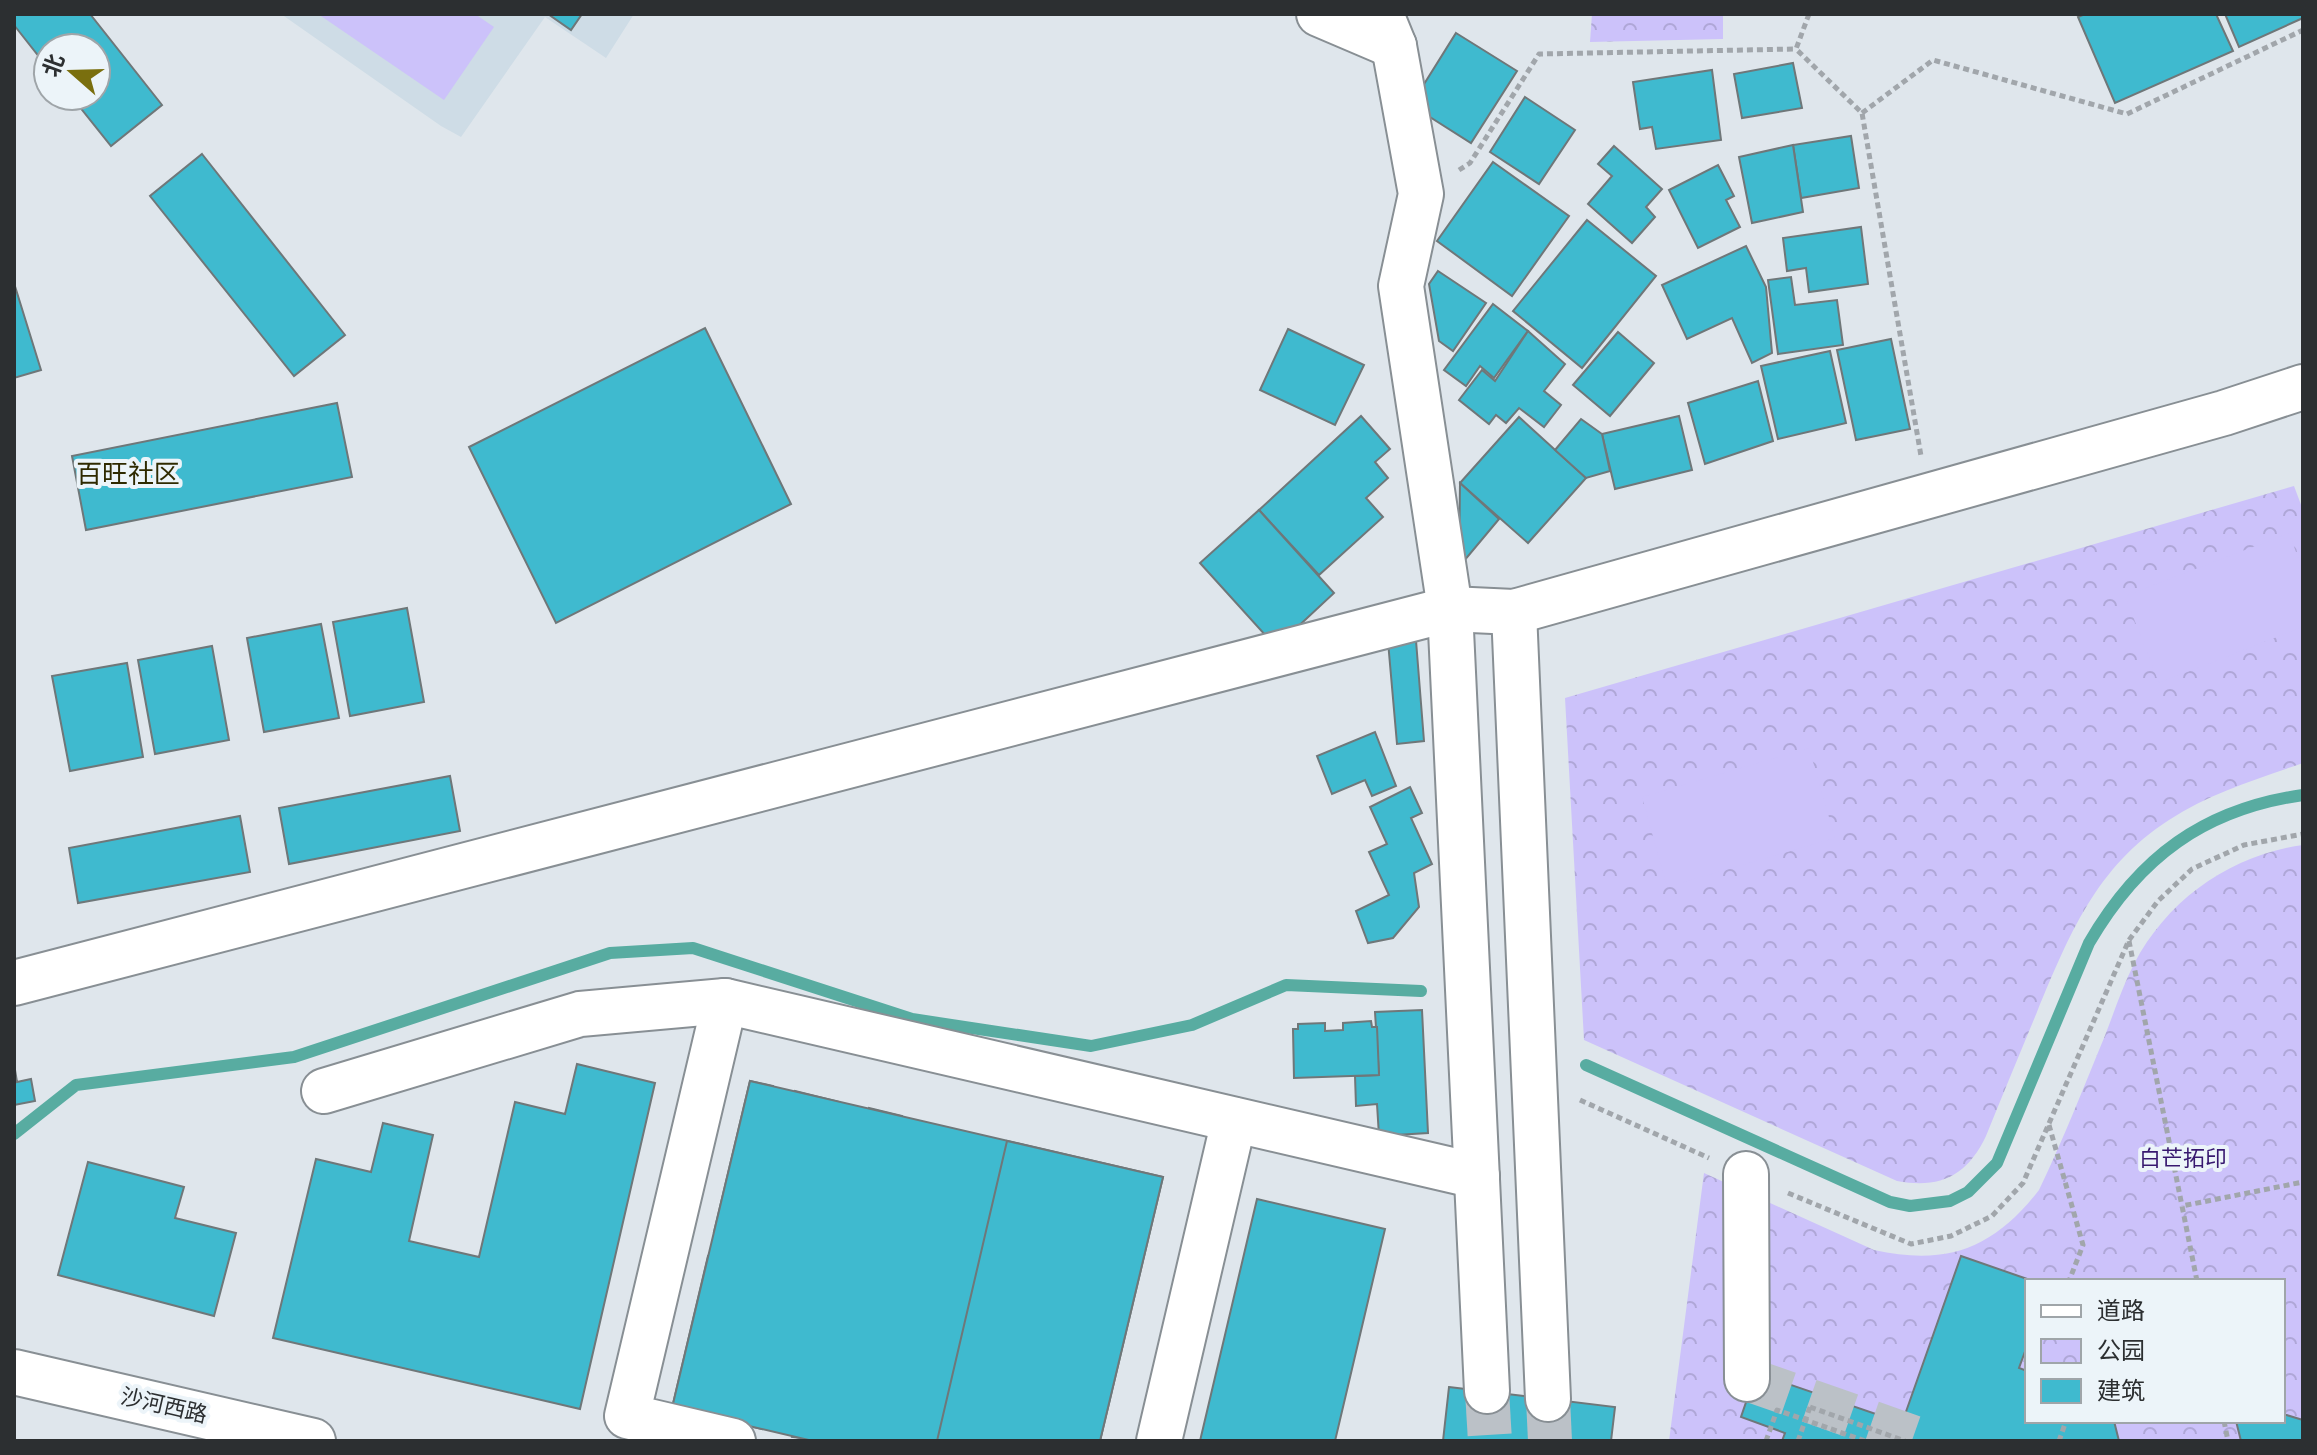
<svg xmlns="http://www.w3.org/2000/svg" width="2317" height="1455" viewBox="0 0 2317 1455" font-family="'Nunito Sans','Noto Sans SC',sans-serif">
<style>
.built{fill:#cedce6}
.park{fill:url(#park-crowns);fill-rule:evenodd}
.pitch{fill:#ccc2fa}
.lines{fill:none;stroke-linecap:round;stroke-linejoin:round}
.stream{stroke:#58aca1;stroke-width:12}
.building{fill:#3fbacf;stroke:#6f7779;stroke-width:2}
.minor-tunnel{stroke:#bbc1c7;stroke-width:44;stroke-dasharray:44 22;stroke-linecap:butt}
.minor-casing{stroke:#888f94;stroke-width:48}
.major-casing{stroke:#888f94;stroke-width:48}
.path{stroke:#a1a6ab;stroke-width:5;stroke-dasharray:6 4;stroke-linecap:butt}
.minor{stroke:#fff;stroke-width:44}
.major{stroke:#fff;stroke-width:44}
.path-bridge{stroke:#a1a6ab;stroke-width:5;stroke-dasharray:6 4;stroke-linecap:butt}
.labels{text-anchor:middle;dominant-baseline:central;stroke-width:8;stroke-linejoin:round;paint-order:stroke}
.park-label{font-size:22px;fill:#37186f;stroke:#ecf4f9}
.street-label{font-size:22px;fill:#2c2f31;stroke:#ecf4f9}
.quarter-label{font-size:26px;fill:#2f2a00;stroke:#ecf4f9}
</style>
<defs>
<pattern id="park-crowns" width="20" height="18" patternUnits="userSpaceOnUse" patternTransform="scale(2)"><rect width="20" height="18" fill="#ccc2fa"/><path d="M2 6a3 3 0 1 1 6 0M12 15a3 3 0 1 1 6 0" fill="none" stroke="#afa7d7"/></pattern>
</defs>
<rect width="100%" height="100%" fill="#dfe6ec"/>
<path class="built" d="M281 14H634L606 58 545 17 461 137 441 126Z"/>
<g class="park">
<path d="M1592 14H1723V39L1590 42Z"/>
<path d="M2294 486 2303 510V763C2257 779 2210 793 2169 820 2096 867 2069 935 2037 1012 2020 1053 2003 1094 1986 1136 1967 1176 1940 1189 1897 1181L1584 1040 1565 698Z"/>
<path d="M2303 845V1441H1669L1704 1173 1874 1250C1947 1266 1993 1249 2039 1190 2063 1140 2083 1089 2104 1038 2114 1013 2122 987 2134 964 2168 899 2231 855 2303 845ZM2027 1281H2283V1421H2027Z"/>
</g>
<g class="pitch">
<path d="M318 14H475L494 27 444 100Z"/>
<path d="M2289 533 2303 571V627L2159 683 2125 596Z"/>
<path d="M1809 748 1835 838 1667 887 1642 797Z"/>
</g>
<g class="lines">
<g class="stream">
<path d="M1586 1065 1890 1202 1910 1206 1950 1201 1968 1192 1997 1163 2089 943C2139 857 2204 809 2303 795"/>
<path d="M14 1134 76 1085 294 1057 610 953 693 948 912 1019 1091 1046 1192 1025 1286 985 1421 991"/>
</g>
</g>
<g class="building">
<path d="M14 14H90L162 105 111 146 71 96H96V48H48V68L14 25Z"/>
<path d="M548 14H582L571 30Z"/>
<path d="M2085 14H2216L2233 51 2115 103 2078 17Z"/>
<path d="M2225 14H2303V18L2239 47Z"/>
<path d="M1456 33 1517 71 1471 143 1411 105Z"/>
<path d="M1793 63 1802 108 1742 118 1734 74Z"/>
<path d="M1712 70 1721 140 1656 149 1652 127 1640 129 1633 82Z"/>
<path d="M1525 97 1575 130 1539 184 1490 152Z"/>
<path d="M1851 136 1859 188 1801 198 1793 145Z"/>
<path d="M1793 145 1803 212 1752 223 1739 157Z"/>
<path d="M1614 146 1662 189 1646 207 1655 217 1632 243 1588 204 1612 176 1598 164Z"/>
<path d="M202 154 345 335 294 376 150 196Z"/>
<path d="M1493 162 1569 216 1512 296 1437 241Z"/>
<path d="M1718 165 1734 196 1726 200 1740 227 1698 248 1669 190Z"/>
<path d="M1587 220 1656 276 1582 368 1513 311Z"/>
<path d="M1861 227 1868 284 1809 292 1806 268 1787 271 1783 238Z"/>
<path d="M1746 246 1766 287 1772 353 1752 363 1732 318 1687 339 1662 285Z"/>
<path d="M1438 271 1486 303 1453 351 1439 341 1429 284Z"/>
<path d="M1791 277 1795 305 1837 300 1843 345 1778 354 1768 280Z"/>
<path d="M14 283 41 370 14 378Z"/>
<path d="M1493 304 1528 331 1494 378 1480 366 1466 386 1444 370Z"/>
<path d="M705 328 791 504 556 623 469 447Z"/>
<path d="M1288 329 1364 365 1335 425 1260 390Z"/>
<path d="M1528 331 1565 364 1544 391 1561 405 1544 427 1519 408 1506 423 1496 415 1489 424 1459 400 1482 370 1495 381Z"/>
<path d="M1618 332 1654 363 1610 416 1573 385Z"/>
<path d="M1891 339 1910 429 1856 440 1837 350Z"/>
<path d="M1830 351 1846 423 1778 439 1761 366Z"/>
<path d="M1758 381 1773 441 1705 464 1688 403Z"/>
<path d="M337 403 352 477 86 530 72 456Z"/>
<path d="M1361 416 1390 449 1375 462 1388 478 1366 498 1383 517 1319 575 1259 510Z"/>
<path d="M1679 416 1692 470 1615 489 1602 434Z"/>
<path d="M1519 417 1586 478 1528 543 1460 483Z"/>
<path d="M1581 419 1602 434 1610 471 1586 478 1555 450Z"/>
<path d="M1460 483 1499 519 1459 567Z"/>
<path d="M1259 510 1334 593 1276 647 1200 563Z"/>
<path d="M407 608 424 702 350 716 333 622Z"/>
<path d="M321 624 339 718 264 732 247 638Z"/>
<path d="M1415 628 1424 741 1397 744 1387 630Z"/>
<path d="M212 646 229 740 155 754 138 660Z"/>
<path d="M127 663 143 757 70 771 52 676Z"/>
<path d="M1375 732 1396 786 1372 796 1365 780 1332 794 1317 756Z"/>
<path d="M450 776 460 831 289 864 279 808Z"/>
<path d="M1410 787 1422 813 1411 818 1432 864 1414 873 1419 907 1393 938 1368 943 1356 911 1389 895 1369 852 1387 844 1370 807Z"/>
<path d="M240 816 250 872 78 903 69 848Z"/>
<path d="M1422 1010 1428 1133 1379 1136 1377 1104 1356 1106 1355 1076 1379 1075 1375 1012Z"/>
<path d="M1371 1021 1372 1027H1377L1379 1075 1294 1078 1293 1029H1298V1024L1325 1023V1031L1343 1030V1023Z"/>
<path d="M14 1064 17 1082 31 1079 35 1101 14 1105Z"/>
<path d="M577 1064 655 1083 580 1409 273 1338 316 1159 371 1172 383 1123 433 1135 409 1241 479 1257 515 1102 565 1114Z"/>
<path d="M750 1081 773 1086 767 1117 788 1122 795 1091 839 1102 832 1132 841 1135 835 1160 856 1165 869 1108 902 1116 866 1268 833 1261 847 1204 826 1199 821 1224 811 1222 791 1308 800 1311 794 1336 814 1341 828 1285 861 1292 826 1441 792 1437 806 1380 785 1375 779 1400 770 1398 762 1429 719 1419 725 1389 704 1384 697 1414 672 1408 708 1256 732 1262 725 1293 747 1298 767 1213 745 1208 738 1238 714 1232Z"/>
<path d="M750 1081 1163 1177 1100 1441H813L672 1408Z"/>
<path d="M1007 1141 1163 1177 1100 1441H937Z"/>
<path d="M88 1162 184 1187 175 1218 236 1233 214 1316 58 1275Z"/>
<path d="M1257 1199 1385 1229 1335 1441H1200Z"/>
<path d="M1961 1256 2033 1281H2027V1346L2019 1368 2027 1371V1421H2114L2119 1441H1782L1785 1433 1741 1417 1756 1373 1902 1423Z"/>
<path d="M1449 1387 1615 1407 1611 1441H1443Z"/>
<path d="M2283 1414 2303 1420V1441H2241L2236 1421H2283Z"/>
</g>
<g class="lines">
<g class="minor-tunnel">
<path d="M1747 1379 1924 1441"/>
<path d="M1487 1391 1490 1441"/>
<path d="M1548 1399 1550 1441"/>
</g>
<g class="minor-casing">
<g id="minor">
<path d="M1319 14 1394 46"/>
<path d="M1381 14 1394 46 1421 194 1401 286 1450 609 1487 1391"/>
<path d="M1514 612 1548 1399"/>
<path d="M14 983 1450 609 1514 612 2224 413 2303 387"/>
<path d="M324 1091 580 1014 725 1001"/>
<path d="M1746 1174 1747 1379"/>
<path d="M733 1441 627 1416 725 1001 1477 1176"/>
<path d="M1159 1441 1234 1120"/>
</g>
</g>
<g class="major-casing">
<path id="major" d="M14 1372 313 1441"/>
</g>
<g class="path">
<path d="M1809 14 1796 49 1862 113 1921 456"/>
<path d="M1862 113 1933 60 2127 114 2303 30"/>
<path d="M1459 170 1470 163 1539 54 1796 49"/>
<path d="M2129 941 2182 1206"/>
<path d="M1580 1100 1709 1158"/>
<path d="M2049 1125 2083 1245 2069 1281"/>
<path d="M1788 1193 1911 1244 1951 1236 1992 1216 2023 1183 2129 940 2158 901 2192 869 2244 845 2303 834"/>
<path d="M2197 1281 2182 1206 2303 1182"/>
<path d="M1810 1407 1905 1441"/>
<path d="M2224 1421 2228 1441"/>
<path d="M1766 1441 1777 1410 1865 1441"/>
<path d="M2059 1441 2066 1421"/>
</g>
<use href="#minor" class="minor"/>
<use href="#major" class="major"/>
<path class="path-bridge" d="M1798 1441 1810 1407"/>
</g>
<g class="labels">
<g class="park-label">
<text x="2183" y="1159">白芒拓印</text>
</g>
<g class="street-label">
<text transform="translate(164 1406) rotate(13)">沙河西路</text>
</g>
<g class="quarter-label">
<text x="128" y="474">百旺社区</text>
</g>
</g>
<rect width="2317" height="1455" fill="none" stroke="#2c2f31" stroke-width="32"/>
<rect x="2025" y="1279" width="260" height="144" fill="#ecf4f9" stroke="#9fa5a9" stroke-width="2"/>
<rect x="2041" y="1305" width="40" height="12" fill="#ffffff" stroke="#9fa5a9" stroke-width="2"/>
<text x="2097" y="1319" font-size="24" fill="#2c2f31">道路</text>
<rect x="2041" y="1339" width="40" height="24" fill="url(#park-crowns)" stroke="#9fa5a9" stroke-width="2"/>
<text x="2097" y="1359" font-size="24" fill="#2c2f31">公园</text>
<rect x="2041" y="1379" width="40" height="24" fill="#3fbacf" stroke="#9fa5a9" stroke-width="2"/>
<text x="2097" y="1399" font-size="24" fill="#2c2f31">建筑</text>
<g transform="translate(72 72) rotate(290)"><circle r="38" fill="#ecf4f9" stroke="#9fa5a9" stroke-width="2"/>
<path d="M0-6L14 30L0 20L-14 30Z" fill="#7a6f0e"/>
<text y="-12" font-size="22" font-weight="bold" text-anchor="middle" fill="#2c2f31">北</text>
</g>
</svg>
